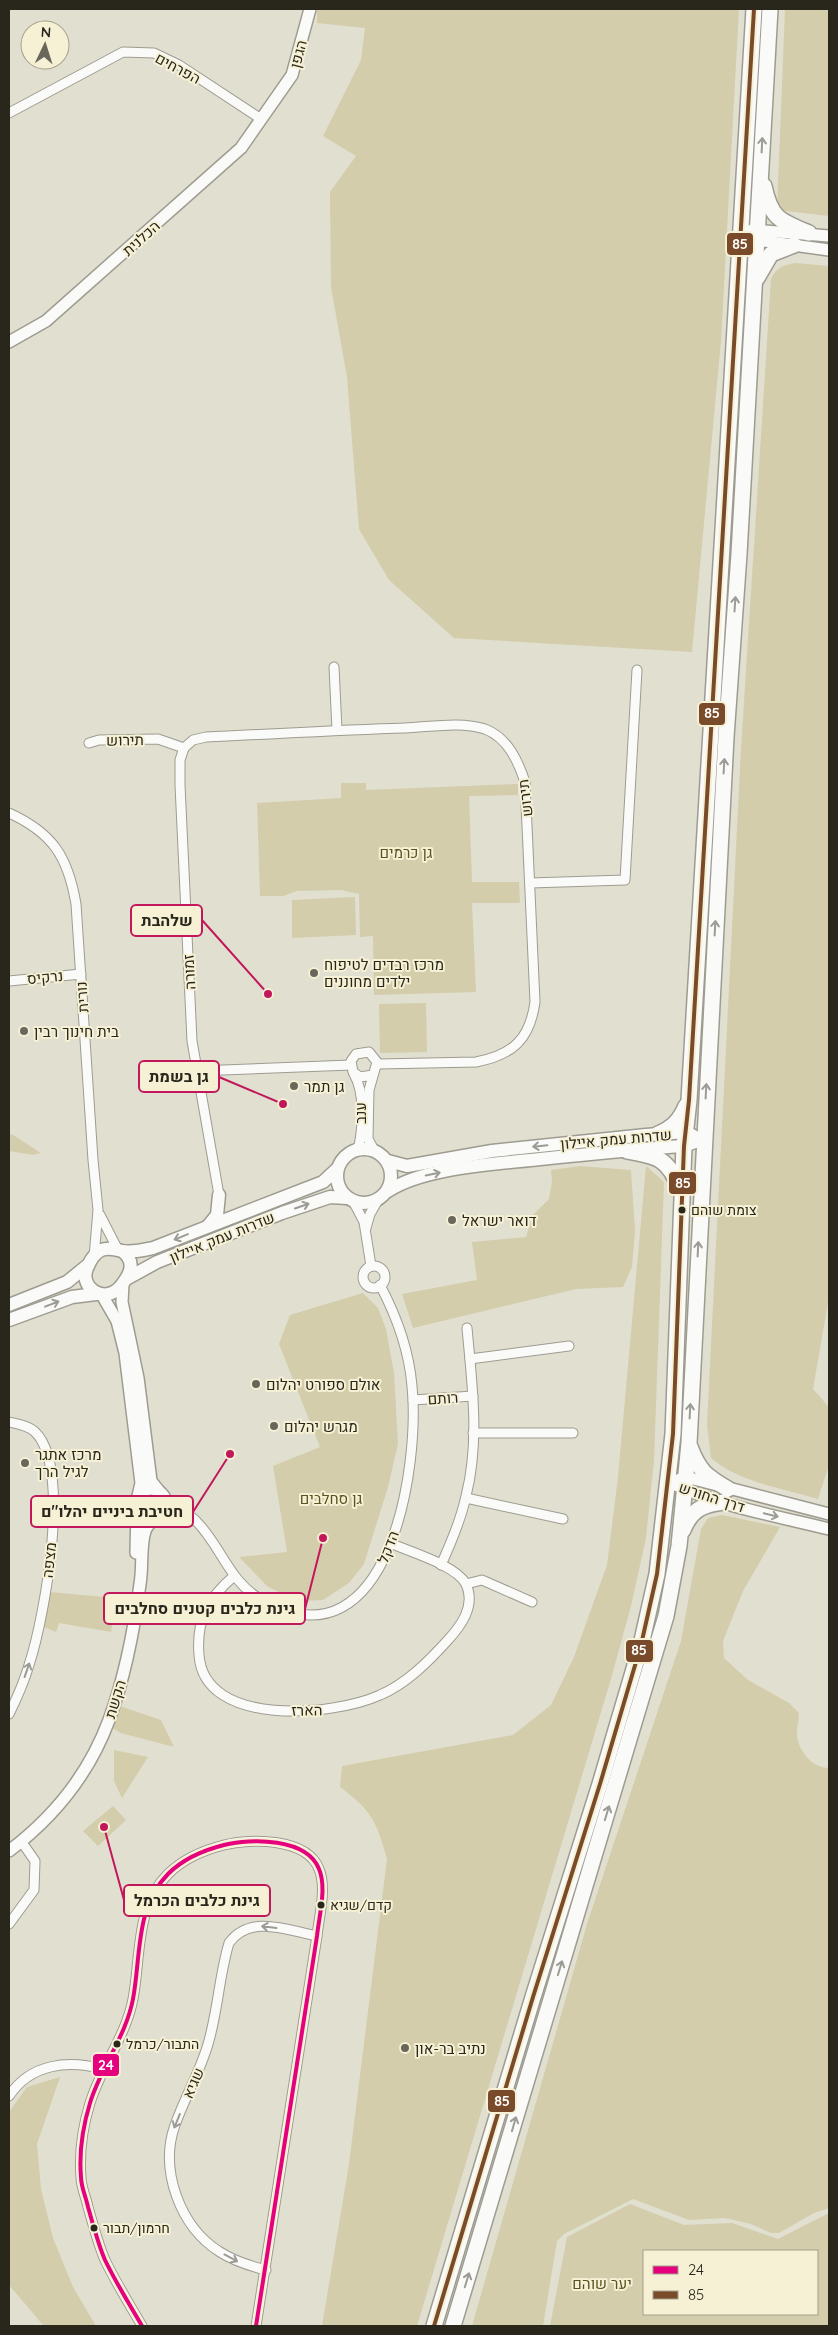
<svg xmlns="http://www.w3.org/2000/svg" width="838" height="2335" viewBox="0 0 838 2335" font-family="Quicksand,Heebo,sans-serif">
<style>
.green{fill:#d3cdab;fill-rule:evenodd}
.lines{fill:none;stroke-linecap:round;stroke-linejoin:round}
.minor-casing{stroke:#9e9c91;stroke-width:11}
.tertiary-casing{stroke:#9e9c91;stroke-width:14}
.secondary-casing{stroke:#9e9c91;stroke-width:15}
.primary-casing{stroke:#9e9c91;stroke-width:18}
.minor{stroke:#fafaf8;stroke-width:9}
.tertiary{stroke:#fafaf8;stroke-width:11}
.secondary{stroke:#fafaf8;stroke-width:12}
.primary{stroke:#fafaf8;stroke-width:15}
.bus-1-casing{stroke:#f6f1d5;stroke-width:8}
.bus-2-casing{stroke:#f6f1d5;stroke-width:8}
.bus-1{stroke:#e5007d;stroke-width:4}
.bus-2{stroke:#7a4b2a;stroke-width:4}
.oneway{stroke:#9c9b95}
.poi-dot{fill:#69675b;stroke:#f6f1d5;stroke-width:2}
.bus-dot{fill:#29271c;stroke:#f6f1d5;stroke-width:2}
.labels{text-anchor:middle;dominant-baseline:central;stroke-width:4;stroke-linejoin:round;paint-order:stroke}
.bus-label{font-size:14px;fill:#29271c;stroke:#f6f1d5;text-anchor:start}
.street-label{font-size:15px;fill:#29271c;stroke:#f6f1d5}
.park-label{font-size:15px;fill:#5b5220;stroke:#f6f1d5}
.poi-label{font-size:15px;fill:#29271c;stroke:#f6f1d5;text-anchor:start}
.leader{fill:none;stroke:#c2185b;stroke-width:2}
.callout-dot{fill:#c2185b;stroke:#f6f1d5;stroke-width:2}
.callout{fill:#f6f1d5;stroke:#c2185b;stroke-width:2}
.callout-label{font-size:16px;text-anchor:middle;font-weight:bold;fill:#29271c}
.line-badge{stroke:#f6f1d5;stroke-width:2}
.badge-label{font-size:14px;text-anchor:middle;font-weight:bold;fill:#fff}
</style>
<rect width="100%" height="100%" fill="#e1dfd0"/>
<g class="green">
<path d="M317 9H739L721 341 692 652 454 638 389 580 359 529 347 377 331 287 330 192 356 156 323 136 361 60 365 28 317 23Z"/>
<path d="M785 9H829V216L777 210Z"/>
<path d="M796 263 829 266V1297L813 1389 829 1407V1465L818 1499C783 1488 740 1483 711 1458L707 1425 741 749 771 279C777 267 783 265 796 263Z"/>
<path d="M341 783H366V790L518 784V795L469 796 472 882H519L520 903H472L476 992 374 995 373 936 360 937 359 894 341 890 297 891 283 896H260L257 803 341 798Z"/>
<path d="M355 897 356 935 292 938V900Z"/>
<path d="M426 1003 427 1052 380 1053 379 1004Z"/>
<path d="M9 1134 13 1135 41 1153 33 1155 9 1151Z"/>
<path d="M580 1166 631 1170 635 1231 632 1267 623 1287 576 1289 413 1328 402 1294 477 1280 472 1242 526 1237 533 1215 549 1199 552 1182 551 1170Z"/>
<path d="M646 1166 664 1182 654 1460 646 1538 631 1606 611 1679 417 2326H322L349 2164 387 1859C376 1820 372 1811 340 1787L342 1766 513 1735 551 1705 574 1657 607 1565 618 1477Z"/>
<path d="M363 1293 378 1308 386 1329 394 1373 398 1444 388 1487 364 1564 349 1583 323 1600 302 1601 286 1596 267 1586 239 1557 287 1552 273 1466 320 1447 279 1344 290 1315Z"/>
<path d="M722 1515 780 1527 743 1591 723 1641 724 1658 748 1680 789 1703 799 1713C799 1720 796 1730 797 1737 800 1753 813 1768 829 1768V2208L814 2213 779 2233H771L751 2224 725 2218 689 2220 633 2199 564 2234 557 2241 543 2326H472L587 1924 681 1641 701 1529 708 1518Z"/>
<path d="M49 1592 116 1598 111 1632 59 1623 56 1632 41 1626Z"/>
<path d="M114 1704 161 1720 174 1747 121 1733 107 1725Z"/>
<path d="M114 1750 148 1757 122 1798 114 1781Z"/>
<path d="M113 1806 126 1820 98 1846 83 1831Z"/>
<path d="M60 2077 37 2144 41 2189 53 2238 73 2287 96 2326H44L9 2285V2112L27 2087Z"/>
<path d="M630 2204 684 2225 732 2223 778 2239 829 2213V2326H550L567 2237ZM644 2251H817V2314H644Z"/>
</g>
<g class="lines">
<g class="minor-casing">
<g id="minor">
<path d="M9 113 123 52 154 53 179 65 261 119"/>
<path d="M334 667 337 730"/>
<path d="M89 743 99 740 158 739 184 748 193 740 206 737C273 734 339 730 405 728 430 727 461 721 485 729 508 738 518 761 525 782L535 1002C530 1039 513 1055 476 1062L378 1064"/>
<path d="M184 748 180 760V785L192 1041 219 1195"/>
<path d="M9 813C53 833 68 857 76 904L93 1160 98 1210 94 1257"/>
<path d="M530 883 625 880 637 670"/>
<path d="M9 981 81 974"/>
<path d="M197 1071 351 1065"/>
<path d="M373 1075 360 1077 353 1072 351 1061 356 1054 369 1052 377 1062 369 1090 368 1139 374 1150"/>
<path d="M352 1152 359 1146C363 1125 365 1093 354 1074"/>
<path d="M353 1201 364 1222 371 1266"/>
<path d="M100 1215 117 1248"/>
<path d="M366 1228 370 1214 378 1200"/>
<circle cx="374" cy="1277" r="11"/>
<path d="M470 1359 569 1346"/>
<path d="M413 1400 473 1396"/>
<path d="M9 1422C17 1424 27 1425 34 1431 73 1465 44 1620 29 1665 24 1682 17 1698 9 1714"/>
<path d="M473 1433H573"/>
<path d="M162 1494C171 1506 187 1511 197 1522 223 1549 229 1583 265 1602 390 1668 420 1466 412 1386 409 1350 397 1317 380 1285"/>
<path d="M466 1498 563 1519"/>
<path d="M160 1515 173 1513 188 1516"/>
<path d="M441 1565C451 1543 461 1520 466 1496 480 1441 472 1384 467 1328"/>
<path d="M234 1576C208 1598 196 1620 199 1655 204 1728 334 1716 380 1695 406 1684 428 1662 447 1641 461 1626 476 1606 466 1584 456 1565 410 1552 390 1543"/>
<path d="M466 1584 482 1580 532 1602"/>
<path d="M9 1924 34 1890 35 1861 21 1841"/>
<path d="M9 2096C31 2063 68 2060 103 2069"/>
<path d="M266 2270C250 2266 234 2261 220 2252 180 2227 159 2170 175 2125 185 2097 200 2072 208 2044 218 2011 219 1976 229 1943 250 1914 287 1930 317 1936"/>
<path d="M142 2326C130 2305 116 2283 105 2260 98 2244 93 2224 88 2207 86 2197 81 2187 81 2177 79 2153 83 2126 90 2103 101 2067 126 2036 133 1999 141 1957 135 1907 168 1874 183 1859 204 1850 224 1845 251 1838 307 1838 319 1869 327 1888 319 1916 317 1936L256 2326"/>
</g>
</g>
<g class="tertiary-casing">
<g id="tertiary">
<path d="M752 230 829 236"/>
<path d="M740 232 756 240 829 250"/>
<path d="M9 342 46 321 241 148 292 75 310 9"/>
<path d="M123 1284 122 1302 138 1378 151 1481 159 1491"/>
<path d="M102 1295 117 1321 125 1353 141 1483 138 1496"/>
<path d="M678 1480 686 1477 829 1514"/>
<path d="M669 1482C719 1506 776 1516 829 1529"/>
<circle cx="151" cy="1504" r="15"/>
<path d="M136 1553 137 1507"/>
<path d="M9 1851C54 1817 89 1774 109 1720 125 1677 134 1630 140 1584 143 1567 140 1547 145 1531 147 1525 152 1521 157 1517"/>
</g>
</g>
<g class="secondary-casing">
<g id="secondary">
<circle cx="364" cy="1176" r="27"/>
<path d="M388 1161 407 1166 492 1151 646 1135 686 1132 694 1136"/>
<path d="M388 1191C425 1167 496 1164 540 1159 588 1154 636 1149 684 1146L703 1139"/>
<path d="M208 1226 217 1215 219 1195"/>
<path d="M122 1251C137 1262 130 1275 120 1287 104 1305 77 1287 88 1266 96 1248 105 1246 122 1251 132 1253 144 1250 153 1248L323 1182 337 1169"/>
<path d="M128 1278 157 1262 282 1213 330 1197 347 1198"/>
<path d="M9 1305 67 1282 88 1265"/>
<path d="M9 1320 72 1297 96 1294"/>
</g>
</g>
<g class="primary-casing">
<g id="primary">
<path d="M764 186C771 219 780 221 809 233"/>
<path d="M757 278 771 254 794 245"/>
<path d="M658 1134C673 1128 680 1120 686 1106"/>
<path d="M627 1151C656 1156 669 1158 679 1188"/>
<path d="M690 1447C699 1471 706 1476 728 1489"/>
<path d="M683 1530C691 1510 703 1504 724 1502"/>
<path d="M434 2326 533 1997 600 1784 641 1645 657 1574 673 1434 684 1146 689 1100 754 9"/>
<path d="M453 2326 666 1616 679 1546 689 1443 726 737 739 554 770 9"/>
</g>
</g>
<use href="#minor" class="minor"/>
<use href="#tertiary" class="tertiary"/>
<use href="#secondary" class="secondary"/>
<use href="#primary" class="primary"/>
<g class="bus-1-casing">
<path id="bus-1" d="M142 2326C130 2305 116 2283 105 2260 98 2244 93 2224 88 2207 86 2197 81 2187 81 2177 79 2153 83 2126 90 2103 101 2067 126 2036 133 1999 141 1957 135 1907 168 1874 183 1859 204 1850 224 1845 251 1838 307 1838 319 1869 327 1888 319 1916 317 1936L256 2326"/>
</g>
<g class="bus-2-casing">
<path id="bus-2" d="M434 2326 533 1997 600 1784 641 1645 657 1574 673 1434 684 1146 689 1100 754 9"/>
</g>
<use href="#bus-1" class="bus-1"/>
<use href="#bus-2" class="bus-2"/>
</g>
<defs><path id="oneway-shaft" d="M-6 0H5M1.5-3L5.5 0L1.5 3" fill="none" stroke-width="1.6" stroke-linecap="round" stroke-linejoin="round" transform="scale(1.25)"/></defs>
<g class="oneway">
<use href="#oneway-shaft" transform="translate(762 145) rotate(-87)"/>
<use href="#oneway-shaft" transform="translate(735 604) rotate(-86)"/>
<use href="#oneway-shaft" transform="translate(724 766) rotate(-87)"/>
<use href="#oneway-shaft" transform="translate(715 928) rotate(-87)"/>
<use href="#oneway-shaft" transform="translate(706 1091) rotate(-87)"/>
<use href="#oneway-shaft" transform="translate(540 1146) rotate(174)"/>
<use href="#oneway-shaft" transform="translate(433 1174) rotate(-12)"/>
<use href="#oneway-shaft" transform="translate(302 1206) rotate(-19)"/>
<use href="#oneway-shaft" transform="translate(181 1237) rotate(158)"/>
<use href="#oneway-shaft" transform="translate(698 1249) rotate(-87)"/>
<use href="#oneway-shaft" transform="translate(52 1304) rotate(-21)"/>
<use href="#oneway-shaft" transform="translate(690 1411) rotate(-87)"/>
<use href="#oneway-shaft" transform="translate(771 1515) rotate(14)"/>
<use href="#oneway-shaft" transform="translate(27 1670) rotate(-71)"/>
<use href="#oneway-shaft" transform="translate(607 1813) rotate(-73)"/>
<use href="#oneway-shaft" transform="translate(269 1927) rotate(-173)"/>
<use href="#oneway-shaft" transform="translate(560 1968) rotate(-73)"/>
<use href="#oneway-shaft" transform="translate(177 2121) rotate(112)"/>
<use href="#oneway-shaft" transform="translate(514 2124) rotate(-74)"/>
<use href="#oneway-shaft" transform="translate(231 2258) rotate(28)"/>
<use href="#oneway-shaft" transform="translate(467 2280) rotate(-73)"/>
</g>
<g class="poi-dot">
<circle cx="314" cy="973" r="5"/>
<circle cx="24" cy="1031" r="5"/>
<circle cx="294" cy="1086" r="5"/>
<circle cx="452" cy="1220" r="5"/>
<circle cx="256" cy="1384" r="5"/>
<circle cx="274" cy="1426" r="5"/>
<circle cx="25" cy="1463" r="5"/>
<circle cx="405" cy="2048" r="5"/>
</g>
<g class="bus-dot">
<circle cx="682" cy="1210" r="4.5"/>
<circle cx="321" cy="1905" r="4.5"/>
<circle cx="117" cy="2044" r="4.5"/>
<circle cx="94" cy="2228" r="4.5"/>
</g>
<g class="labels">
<g class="bus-label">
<text x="691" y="1210">צומת שוהם</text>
<text x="330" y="1905">קדם/שגיא</text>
<text x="126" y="2044">התבור/כרמל</text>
<text x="103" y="2228">חרמון/תבור</text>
</g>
<g class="street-label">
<text transform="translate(298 54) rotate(-75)">הגפן</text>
<text transform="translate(178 68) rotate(28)">הפרחים</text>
<text transform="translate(141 238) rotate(-42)">הכלנית</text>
<text transform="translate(125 740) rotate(-1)">תירוש</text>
<text transform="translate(525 798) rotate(-97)">תירוש</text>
<text transform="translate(189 972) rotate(-93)">זמורה</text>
<text transform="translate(45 977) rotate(-6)">נרקיס</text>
<text transform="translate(82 997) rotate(-94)">נורית</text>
<text transform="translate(360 1113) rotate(-90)">ענב</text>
<text transform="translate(616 1139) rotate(-5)">שדרות עמק איילון</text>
<text transform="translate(222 1237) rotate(-22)">שדרות עמק איילון</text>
<text transform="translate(443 1398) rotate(-4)">רותם</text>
<text transform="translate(712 1497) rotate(18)">דרך החורש</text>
<text transform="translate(388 1547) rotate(-69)">הדקל</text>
<text transform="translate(49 1560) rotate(-84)">מצפה</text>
<text transform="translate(115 1699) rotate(-73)">הקשת</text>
<text transform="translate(307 1710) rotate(-1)">הארז</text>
<text transform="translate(193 2083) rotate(-67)">שגיא</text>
</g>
<g class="park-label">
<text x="406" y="852">גן כרמים</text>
<text x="331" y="1498">גן סחלבים</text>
<text x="602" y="2283">יער שוהם</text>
</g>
<g class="poi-label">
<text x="324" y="964">מרכז רבדים לטיפוח<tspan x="324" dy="17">ילדים מחוננים</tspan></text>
<text x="34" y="1031">בית חינוך רבין</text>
<text x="304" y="1086">גן תמר</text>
<text x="462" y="1220">דואר ישראל</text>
<text x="266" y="1384">אולם ספורט יהלום</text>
<text x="284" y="1426">מגרש יהלום</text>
<text x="35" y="1454">מרכז אתגר<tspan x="35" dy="17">לגיל הרך</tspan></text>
<text x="415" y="2048">נתיב בר-און</text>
</g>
</g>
<path class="leader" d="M268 994L202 920M283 1104L219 1077M230 1454L193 1512M323 1538L305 1609M104 1827L124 1900"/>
<g class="callout-dot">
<circle cx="268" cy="994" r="5"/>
<circle cx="283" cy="1104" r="5"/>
<circle cx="230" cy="1454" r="5"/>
<circle cx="323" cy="1538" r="5"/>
<circle cx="104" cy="1827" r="5"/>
</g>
<g class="callout">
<rect x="131" y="905" width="71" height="31" rx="5"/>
<rect x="139" y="1061" width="80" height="31" rx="5"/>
<rect x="31" y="1496" width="162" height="31" rx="5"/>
<rect x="104" y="1593" width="201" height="31" rx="5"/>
<rect x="124" y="1885" width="146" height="31" rx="5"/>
</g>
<g class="callout-label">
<text x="167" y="926">שלהבת</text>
<text x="179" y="1082">גן בשמת</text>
<text x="112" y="1517">חטיבת ביניים יהלו"ם</text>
<text x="205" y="1614">גינת כלבים קטנים סחלבים</text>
<text x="197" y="1906">גינת כלבים הכרמל</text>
</g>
<g class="line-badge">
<rect x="726" y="232" width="28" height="24" rx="5" fill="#7a4b2a"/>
<rect x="698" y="702" width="28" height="24" rx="5" fill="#7a4b2a"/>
<rect x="668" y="1171" width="29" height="24" rx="5" fill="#7a4b2a"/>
<rect x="625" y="1639" width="29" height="24" rx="5" fill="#7a4b2a"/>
<rect x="92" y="2053" width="28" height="24" rx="5" fill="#e5007d"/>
<rect x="487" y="2089" width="29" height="24" rx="5" fill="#7a4b2a"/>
</g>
<g class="badge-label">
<text x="740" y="249">85</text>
<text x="712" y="718">85</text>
<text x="683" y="1188">85</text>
<text x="639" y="1655">85</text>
<text x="106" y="2070">24</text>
<text x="502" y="2106">85</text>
</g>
<rect width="838" height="2335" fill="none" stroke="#29271c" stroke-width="20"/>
<rect x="643" y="2250" width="175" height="65" fill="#f6f1d5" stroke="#a4a08b"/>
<rect x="653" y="2266" width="25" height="8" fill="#e5007d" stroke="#a4a08b"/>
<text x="688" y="2275" font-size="15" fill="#29271c">24</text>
<rect x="653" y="2291" width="25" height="8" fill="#7a4b2a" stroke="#a4a08b"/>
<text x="688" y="2300" font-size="15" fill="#29271c">85</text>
<g transform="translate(45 45) rotate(4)"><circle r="24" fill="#f6f1d5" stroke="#a4a08b"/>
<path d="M0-4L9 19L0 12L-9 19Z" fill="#69675b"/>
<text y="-8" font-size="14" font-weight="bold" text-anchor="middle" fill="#29271c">N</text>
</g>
</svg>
